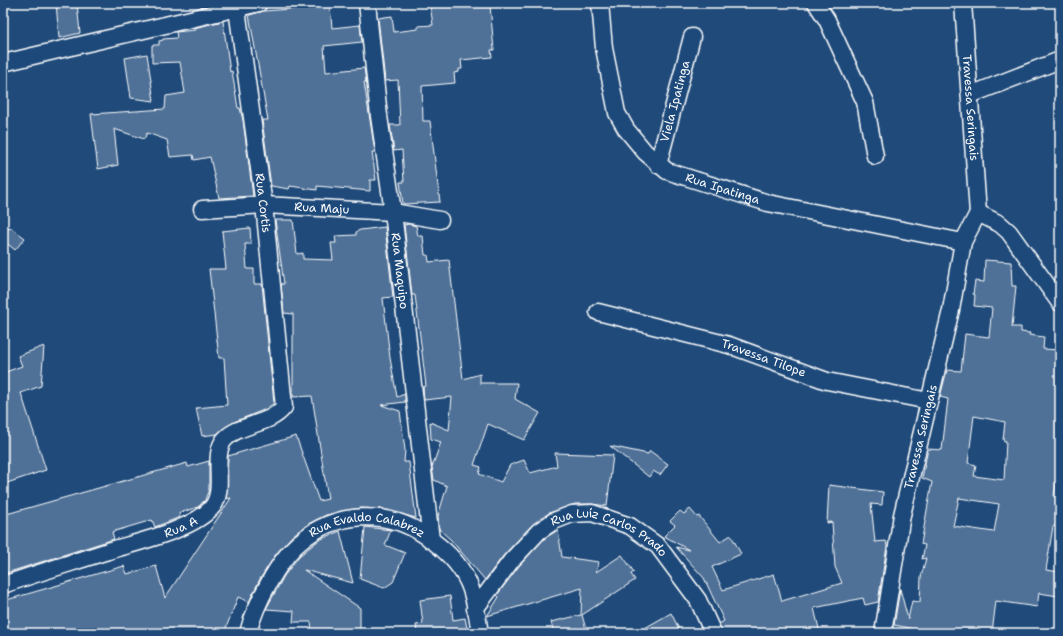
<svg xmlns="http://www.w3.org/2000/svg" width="1063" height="636" viewBox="0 0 1063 636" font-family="'Shantell Sans',sans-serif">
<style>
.building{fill:#507197;stroke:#fff;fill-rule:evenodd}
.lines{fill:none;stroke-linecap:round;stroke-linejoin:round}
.minor-casing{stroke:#fff;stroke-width:19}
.minor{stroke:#1f4a7a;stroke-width:16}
.labels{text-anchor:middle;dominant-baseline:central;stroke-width:3;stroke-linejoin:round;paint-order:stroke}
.street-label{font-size:12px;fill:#fff;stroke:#1f4a7a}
</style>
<rect width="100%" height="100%" fill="#1f4a7a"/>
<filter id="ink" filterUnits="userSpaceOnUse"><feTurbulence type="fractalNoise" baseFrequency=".025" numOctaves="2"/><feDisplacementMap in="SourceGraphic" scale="8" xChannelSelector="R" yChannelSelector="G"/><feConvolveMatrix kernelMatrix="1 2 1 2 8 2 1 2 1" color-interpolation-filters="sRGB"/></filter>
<g filter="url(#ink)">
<g class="building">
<path d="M56 3H77L80 33 59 38Z"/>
<path d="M201 3H217L201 7Z"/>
<path d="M446 3H479L480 6 490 5 494 50H491L492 57 461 60 462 69H459V72L454 73 455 83 422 86 423 121H430L440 202 403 204 400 182H404L402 150 394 151 390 125H400L398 80 385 81 378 18 392 16 394 32 418 29V26L433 25 430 5Z"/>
<path d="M330 6 332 28 360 25 362 42 324 46 326 72 364 68 366 82H364L375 152H372L376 180H370V191L317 186V190L290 186 289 189 271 186 262 120H268L249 15 264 11Z"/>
<path d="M223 21 230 72 232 71 238 108H240L243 120 253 196 219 198 210 157 194 160 193 155 170 157 167 140 147 133 144 139 114 129 118 165 98 169 91 114 165 109 166 96 185 93 180 62 152 63V45H159V41L163 40V39L177 38 176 32 195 30 194 28Z"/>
<path d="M147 54 154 101 131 98 125 58Z"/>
<path d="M275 220H293L297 254 303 253V259L333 260 331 243H336L335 236 356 235V232L360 230 385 227 393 297 383 298 390 358 397 397 405 394V402L381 405 400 411 405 450 404 462H409L416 518 381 509 361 508 326 515 310 523 293 535 276 554 260 579 249 602 238 597 224 633H3V601L124 566 127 574 156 566 165 598 231 498 226 499 228 456 296 436 319 501 328 499 312 396 293 397V314L284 313 281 284H284Z"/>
<path d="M409 224 416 226 418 236H423L425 255H428L429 262 449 260 463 379 480 374V383H517L515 399 540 413 524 440 488 424 474 465 481 467 479 474 501 482 510 465 524 460 530 473 557 466 555 453 613 455 607 506 592 504H575L549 513 532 525 504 555 485 580 451 540 439 529 438 516 447 486 434 480 432 467 441 442 431 439 430 422 449 430 452 397 424 400 423 387 426 386 415 295H412L404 225Z"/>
<path d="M10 227 25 238 15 250 3 240V235Z"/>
<path d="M250 228 251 244H245L247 269H254V284H262L274 403 266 409 234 422 217 434 202 436 196 408 227 405 224 358H219L209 269H226L222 231Z"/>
<path d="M985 260 1011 262 1012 286H1016L1012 327H1021V332L1030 333 1029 335 1044 337 1043 349 1060 350V471H1058L1054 497 1060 498V527L1053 526 1046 570 1060 572V587L1058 596 1039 593 1037 607 996 601 992 633H924V631L894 625 900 589 908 619 912 601 920 602 921 577 926 558 922 559 925 545 921 544 932 482 922 478 928 449 942 450 948 399 940 397 947 370 961 371 965 334 989 337 992 308 974 306 975 295 973 294 975 281 984 282ZM974 416 1005 422 1003 440 1006 441 1004 480 974 476 976 465 968 463ZM959 498 999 504 994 532 953 526Z"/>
<path d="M44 346 41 386 21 393 46 470 7 483 3 471V373L22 366 18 356Z"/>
<path d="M610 446 648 454 650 451 668 464 660 475 653 471 649 477Z"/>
<path d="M209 461V489L205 500 198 507 179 513 180 517 155 527 152 520 112 532 114 539 3 574V515L187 463 188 467Z"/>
<path d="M829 485 883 492 882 505 871 504 875 542 886 541 887 546 878 602 865 605 863 598 814 608 820 633H722L719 624 724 621 704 578 676 547 689 550 664 536 675 525 670 521 680 511 684 514 690 509 697 517 699 516 720 542 731 535 741 554 712 567 723 590 774 574 782 601 842 583 835 567 832 522 827 523Z"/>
<path d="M365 527 391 530 385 545 405 553 393 582 384 588 360 579Z"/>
<path d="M558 530 562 557 599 562 596 572 622 555 634 572 631 574 635 580 582 615 587 633H554L551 622 581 615 582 588 487 616 499 597 497 595 518 567 545 538Z"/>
<path d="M340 531 353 583 304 570 360 608V633H312L311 622H293L294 611 266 609 284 576 299 556 319 540Z"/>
<path d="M450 596 453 620 465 618 468 633H417L416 625 423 624 420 600Z"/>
<path d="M671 613 681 633H636Z"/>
</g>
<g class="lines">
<g class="minor-casing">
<g id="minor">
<path id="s1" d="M367 3 379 116 393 212 431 540"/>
<path id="s2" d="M600 3 604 48 617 113 626 129 645 152 667 171 768 203 963 242"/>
<path d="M816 3 827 20 865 102 875 156"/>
<path id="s3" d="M963 3 978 213"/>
<path d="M3 63 259 3"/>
<path d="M970 95 1060 60"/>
<path id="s4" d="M658 165 692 37"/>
<path id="s5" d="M202 209 264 205 393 212 440 220"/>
<path d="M978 213 1000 224 1009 232 1060 303"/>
<path id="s6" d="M598 312 729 345 827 381 929 401"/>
<path id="s7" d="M3 585C37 573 71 563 105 552 133 543 195 530 213 506 226 489 211 454 225 439 240 423 269 426 284 407L264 205 237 9"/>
<path id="s8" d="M475 609 511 561 539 531 554 521 572 514 592 513 630 526 658 546 698 600 713 633"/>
<path id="s9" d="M248 633C255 605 278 560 300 542 335 511 388 509 426 536 443 548 458 561 467 580 475 595 477 616 480 633"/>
<path id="s10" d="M883 633 902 515 951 310 963 242 978 213"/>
</g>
</g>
<use href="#minor" class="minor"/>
</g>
</g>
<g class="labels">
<g class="street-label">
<text stroke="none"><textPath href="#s4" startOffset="66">Viela Ipatinga</textPath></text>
<text stroke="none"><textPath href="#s3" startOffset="105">Travessa Seringais</textPath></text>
<text stroke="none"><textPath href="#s2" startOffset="247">Rua Ipatinga</textPath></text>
<text transform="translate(263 203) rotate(83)">Rua Cortis</text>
<text stroke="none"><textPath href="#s5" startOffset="120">Rua Maju</textPath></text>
<text stroke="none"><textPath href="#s1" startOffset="270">Rua Maquipo</textPath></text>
<text stroke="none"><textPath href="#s6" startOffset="172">Travessa Tilope</textPath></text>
<text stroke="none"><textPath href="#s10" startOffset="200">Travessa Seringais</textPath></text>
<text stroke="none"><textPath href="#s7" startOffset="187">Rua A</textPath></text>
<text stroke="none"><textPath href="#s9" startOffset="179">Rua Evaldo Calabrez</textPath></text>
<text stroke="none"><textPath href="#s8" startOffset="180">Rua Luíz Carlos Prado</textPath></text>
</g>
</g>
<rect width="1063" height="636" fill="none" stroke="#1f4a7a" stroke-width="16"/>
<rect x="8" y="8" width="1047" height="620" fill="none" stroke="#fff" stroke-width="1.5" filter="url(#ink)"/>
</svg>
